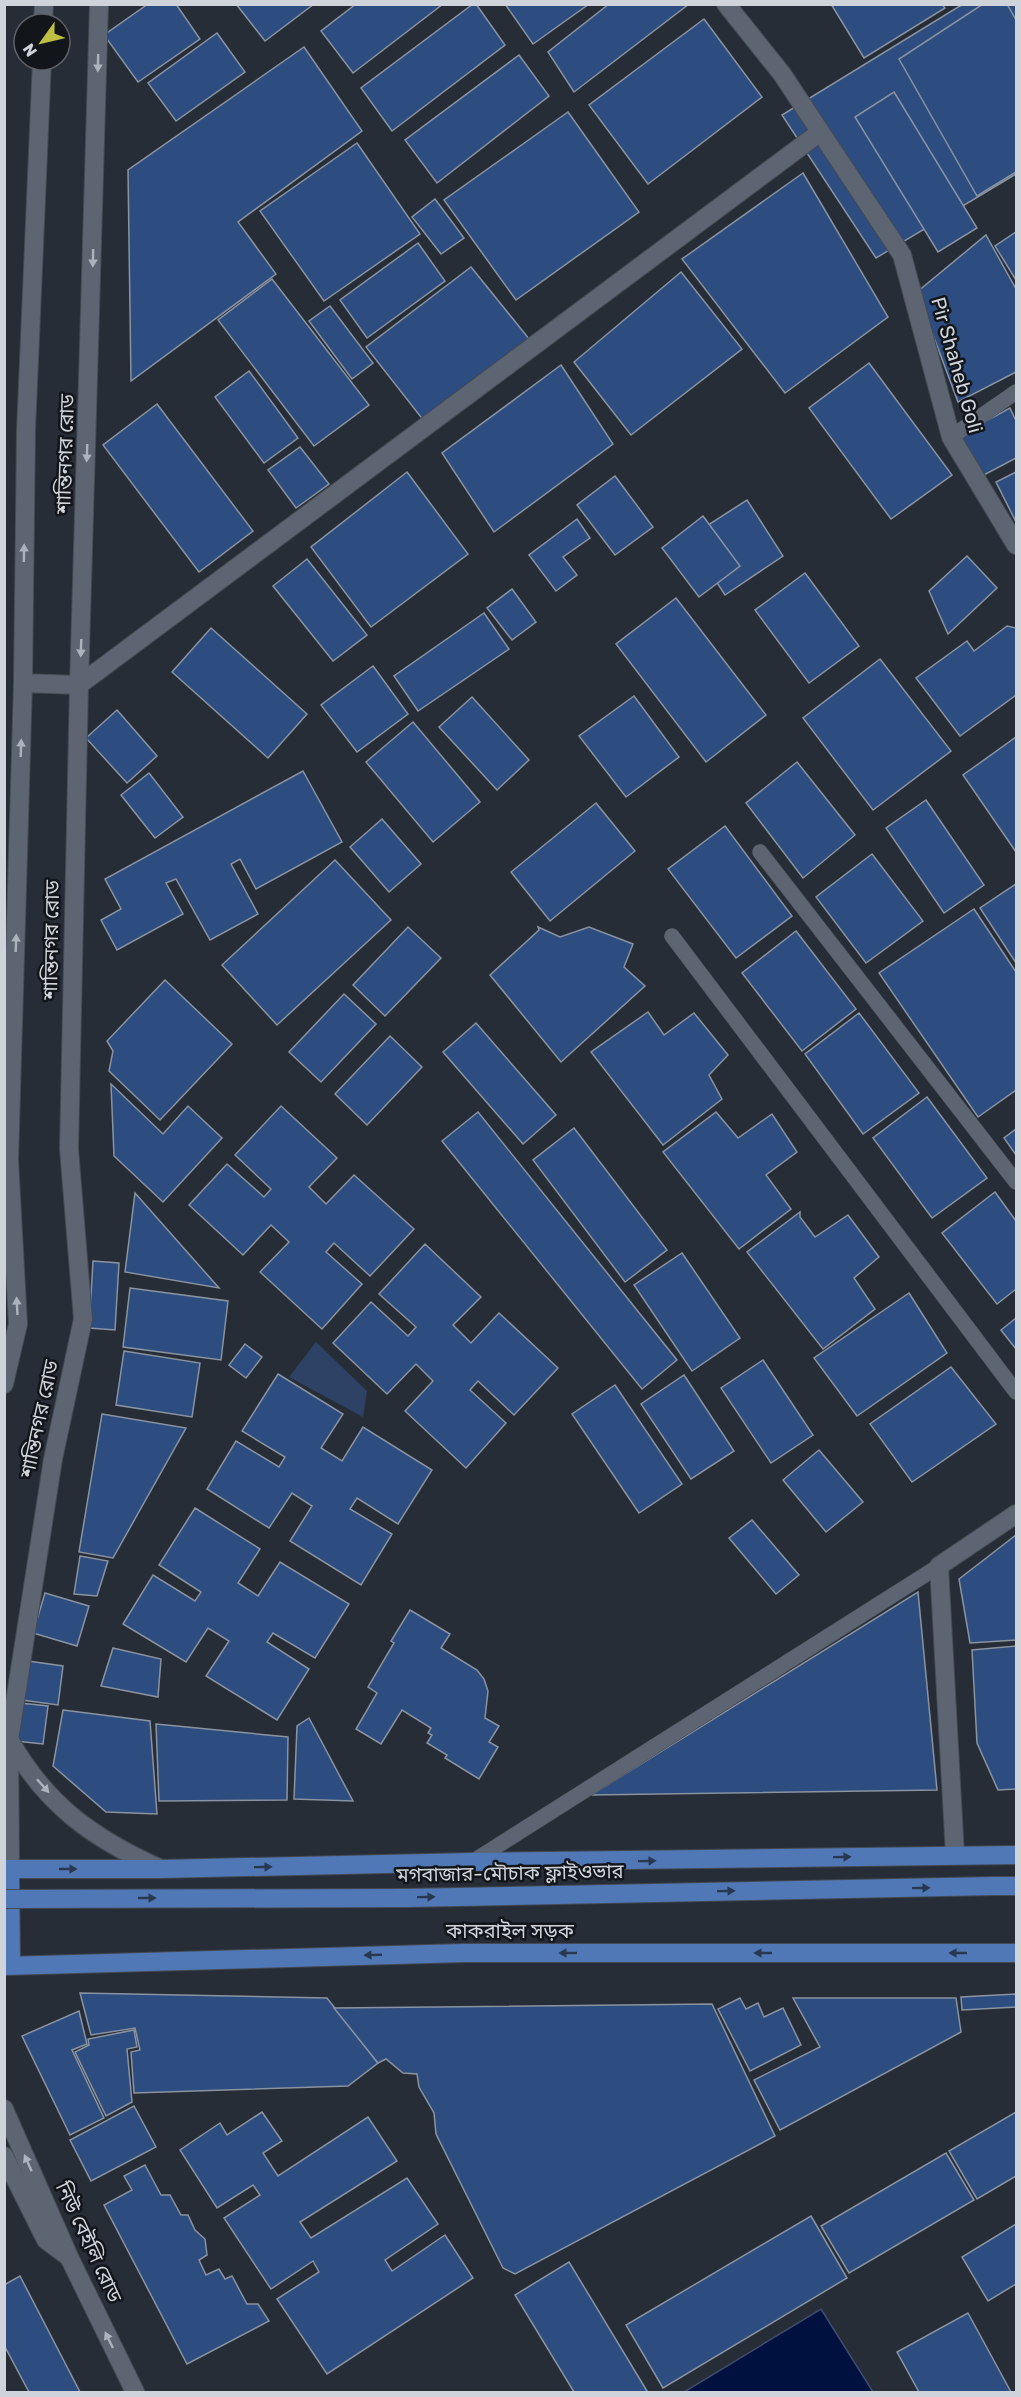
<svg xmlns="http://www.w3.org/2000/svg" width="1021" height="2397" viewBox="0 0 1021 2397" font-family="Rubik,'Noto Sans Bengali',sans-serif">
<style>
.green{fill:#2d4264}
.water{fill:#00113f;stroke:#3e4c6e;stroke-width:1.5}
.building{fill:#2d4c80;stroke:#8a93a0;stroke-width:1.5}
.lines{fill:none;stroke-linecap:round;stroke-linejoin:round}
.service-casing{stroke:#454a53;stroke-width:16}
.minor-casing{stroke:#454a53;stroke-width:20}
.secondary-casing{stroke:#454a53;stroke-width:20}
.primary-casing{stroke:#454a53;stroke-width:20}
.service{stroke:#5e6572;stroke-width:15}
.minor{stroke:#5e6572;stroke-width:18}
.secondary{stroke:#5e6572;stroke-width:18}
.primary{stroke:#5078b7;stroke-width:18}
.primary-bridge-casing{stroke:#454a53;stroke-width:20;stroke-linecap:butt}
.primary-bridge{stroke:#5078b7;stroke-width:18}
.oneway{fill:#adb3bc}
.oneway2{fill:#283851}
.labels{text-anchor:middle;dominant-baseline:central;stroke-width:5;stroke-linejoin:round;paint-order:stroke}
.street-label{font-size:20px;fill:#cfd4db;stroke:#12151a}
</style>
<rect width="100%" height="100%" fill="#262d37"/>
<path class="green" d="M316 1342 367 1391 363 1417 289 1377Z"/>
<path class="water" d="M821 2309 873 2392H684Z"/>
<g class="building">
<path d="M148 4H176L200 39 138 82 104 35Z"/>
<path d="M236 4H314L265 41Z"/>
<path d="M356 4H443L353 73 321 31Z"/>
<path d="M473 4H476L505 45 392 131 361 88Z"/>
<path d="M505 4H589L533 44Z"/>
<path d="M609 4H689L574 92 548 52Z"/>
<path d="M831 4H942L945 8 864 58Z"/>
<path d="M963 4H1016V174L876 258 782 115Z"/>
<path d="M983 4H1007L1016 20V172L977 196 899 59Z"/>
<path d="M704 19 762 97 648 184 589 105Z"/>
<path d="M217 33 245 72 176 121 148 83Z"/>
<path d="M304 47 362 131 238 222 276 274 131 381 128 170Z"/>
<path d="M519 55 549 96 437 183 405 140Z"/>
<path d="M894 92 977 228 938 252 855 117Z"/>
<path d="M568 112 639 212 516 300 444 200Z"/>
<path d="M357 143 420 234 324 301 260 211Z"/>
<path d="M803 173 888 317 785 393 682 259Z"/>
<path d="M435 199 464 238 441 254 412 217Z"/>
<path d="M1016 232V280L995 246Z"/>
<path d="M986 235 1016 289V372L958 402 917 292Z"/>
<path d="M418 243 445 281 367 338 340 300Z"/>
<path d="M471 267 530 340 424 421 366 347Z"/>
<path d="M681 272 742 349 631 435 574 362Z"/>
<path d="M272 279 369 405 314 446 218 320Z"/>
<path d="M330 306 373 363 352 379 309 321Z"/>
<path d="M869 363 952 475 891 519 809 408Z"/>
<path d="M561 365 613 444 494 532 442 453Z"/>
<path d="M249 371 298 438 264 463 215 397Z"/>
<path d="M157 404 253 531 199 572 103 445Z"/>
<path d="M1010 408 1016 421V458L982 476 960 435Z"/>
<path d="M300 447 329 484 296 508 268 470Z"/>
<path d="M407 472 468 554 371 627 311 547Z"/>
<path d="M1016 472V522L996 482Z"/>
<path d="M615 476 653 527 615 555 577 505Z"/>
<path d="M747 500 783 556 725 595 688 538Z"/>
<path d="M703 516 740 566 699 597 662 548Z"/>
<path d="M577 519 590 538 563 557 577 575 556 591 529 555Z"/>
<path d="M967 556 997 588 948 634 929 591Z"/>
<path d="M307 559 367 635 333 661 273 586Z"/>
<path d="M805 573 859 646 809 683 755 610Z"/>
<path d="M512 589 536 622 512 640 487 608Z"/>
<path d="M676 598 766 715 706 762 616 644Z"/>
<path d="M484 613 509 649 418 711 394 676Z"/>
<path d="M1007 626 1016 628V695L960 736 916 678 967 641 974 651Z"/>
<path d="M211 628 307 714 268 758 172 672Z"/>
<path d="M880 659 951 751 873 810 803 718Z"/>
<path d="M373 666 408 714 357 752 321 705Z"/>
<path d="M634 696 679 757 626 797 579 736Z"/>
<path d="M472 697 529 760 497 790 439 727Z"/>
<path d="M117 710 157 756 127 783 86 738Z"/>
<path d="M413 722 480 802 433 842 366 762Z"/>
<path d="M1016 737V852L963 775Z"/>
<path d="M797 762 855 835 803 878 746 803Z"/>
<path d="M303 771 342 842 256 889 240 859 231 864 258 914 210 940 176 879 166 883 183 914 117 950 101 920 121 909 105 879Z"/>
<path d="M149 773 183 817 155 838 121 795Z"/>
<path d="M926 800 984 885 944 913 886 828Z"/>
<path d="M596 803 635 851 550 921 511 872Z"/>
<path d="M382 819 421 864 389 892 350 847Z"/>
<path d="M725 826 792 916 736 958 668 869Z"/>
<path d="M872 854 923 921 866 963 816 897Z"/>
<path d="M335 860 391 920 277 1025 222 965Z"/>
<path d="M1016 884V963L980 908Z"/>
<path d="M974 909 1016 972V1090L978 1117 879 973Z"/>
<path d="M408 927 441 958 385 1016 353 985Z"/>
<path d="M538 927 560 937 589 927 633 944 624 967 645 986 561 1062 490 975 539 930Z"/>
<path d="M796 931 856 1009 802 1051 742 973Z"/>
<path d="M165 980 232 1044 160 1120 109 1071 113 1051 107 1041Z"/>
<path d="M344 994 376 1024 321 1082 289 1052Z"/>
<path d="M648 1012 664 1035 694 1013 728 1055 709 1075 722 1099 663 1145 591 1052Z"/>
<path d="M859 1013 919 1093 863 1134 805 1054Z"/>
<path d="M476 1023 556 1115 523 1144 443 1052Z"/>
<path d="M390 1036 422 1067 367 1125 335 1094Z"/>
<path d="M111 1084 163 1134 188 1106 222 1138 163 1202 114 1156Z"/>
<path d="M927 1097 987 1178 932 1218 873 1138Z"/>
<path d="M281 1106 337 1158 309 1187 326 1204 354 1175 414 1229 370 1276 334 1243 326 1252 362 1284 322 1329 260 1272 289 1242 271 1225 243 1255 189 1205 227 1164 264 1197 271 1189 235 1155Z"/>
<path d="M478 1112 677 1360 642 1389 442 1141Z"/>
<path d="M716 1112 738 1138 772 1114 797 1152 766 1175 791 1209 739 1249 663 1152Z"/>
<path d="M574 1128 667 1250 625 1282 533 1160Z"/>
<path d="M1016 1129V1155L1004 1138Z"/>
<path d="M995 1192 1016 1221V1289L997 1304 942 1233Z"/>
<path d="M135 1193 219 1288 125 1272Z"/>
<path d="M800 1212V1217L815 1237 848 1215 879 1257 854 1278 875 1309 823 1349 747 1252Z"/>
<path d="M425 1244 481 1297 453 1325 471 1343 499 1313 558 1368 514 1415 478 1381 470 1390 506 1423 466 1468 405 1411 433 1381 416 1364 387 1394 333 1343 371 1302 408 1336 416 1327 379 1294Z"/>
<path d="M682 1253 740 1338 692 1371 634 1285Z"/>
<path d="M93 1261 119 1263 115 1330 89 1328Z"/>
<path d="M130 1288 228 1301 221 1360 123 1347Z"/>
<path d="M909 1293 947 1353 857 1416 814 1358Z"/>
<path d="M1016 1318V1349L1001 1330Z"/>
<path d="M245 1344 262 1357 246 1378 229 1365Z"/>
<path d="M124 1351 200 1363 192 1417 116 1405Z"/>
<path d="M763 1360 813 1435 771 1463 721 1388Z"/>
<path d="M951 1367 996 1424 912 1482 870 1424Z"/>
<path d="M278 1374 343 1414 321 1448 342 1461 363 1427 432 1470 398 1524 357 1498 350 1509 392 1534 361 1585 290 1541 312 1506 292 1493 269 1528 207 1489 236 1441 279 1467 285 1457 242 1431Z"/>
<path d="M684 1375 734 1451 691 1479 641 1404Z"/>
<path d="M615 1385 682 1484 639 1513 572 1414Z"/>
<path d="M102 1414 186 1428 113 1558 79 1552Z"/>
<path d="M819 1450 863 1502 826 1532 783 1480Z"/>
<path d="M195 1508 260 1549 238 1583 258 1596 280 1562 349 1604 315 1658 273 1633 267 1642 309 1669 277 1720 206 1676 229 1641 208 1628 186 1662 123 1624 153 1575 195 1601 201 1592 159 1565Z"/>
<path d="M752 1520 799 1575 776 1594 729 1538Z"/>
<path d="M1016 1535V1640L970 1643 959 1579Z"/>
<path d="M80 1556 108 1561 97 1596 74 1594Z"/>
<path d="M918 1592 937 1790 591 1795Z"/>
<path d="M45 1593 89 1606 77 1646 33 1633Z"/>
<path d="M410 1610 450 1634 441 1648 477 1670 484 1679 488 1691 485 1718 499 1726 489 1742 498 1747 479 1779 445 1758 447 1755 427 1743 432 1735 428 1733 431 1728 402 1710 381 1744 356 1729 377 1693 368 1687 394 1643 391 1641Z"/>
<path d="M1016 1646V1789L998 1790 977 1743 972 1650Z"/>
<path d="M113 1648 161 1659 158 1697 101 1686Z"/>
<path d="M28 1661 63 1666 58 1705 22 1700Z"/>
<path d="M20 1703 48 1706 43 1744 15 1741Z"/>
<path d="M63 1710 150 1721 157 1814 106 1812 53 1766Z"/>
<path d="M309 1718 353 1801 294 1799 297 1726Z"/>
<path d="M156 1724 288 1737 287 1800 159 1801Z"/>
<path d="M80 1993 327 1998 378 2063 348 2086 134 2093 131 2052 140 2050 135 2028 91 2035Z"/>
<path d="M1016 1994V2007L962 2010 961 1997Z"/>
<path d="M740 1998 746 2009 758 2003 764 2017 783 2008 801 2045 750 2071 718 2009Z"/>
<path d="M793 1998H956L961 2032 780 2130 754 2080 820 2047Z"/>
<path d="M712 2004 775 2136 515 2274 503 2268 436 2134 434 2113 419 2087 417 2074 403 2073 386 2059 378 2063 334 2008Z"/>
<path d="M79 2011 87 2044 72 2050 104 2118 70 2135 22 2036Z"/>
<path d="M134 2030 137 2047 127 2049 132 2102 106 2116 75 2052 89 2045 88 2039Z"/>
<path d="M134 2106 156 2147 91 2181 70 2140Z"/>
<path d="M262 2112 282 2141 263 2153 278 2176 368 2117 397 2161 300 2222 311 2238 407 2178 438 2224 385 2260 392 2271 445 2235 473 2278 327 2374 277 2299 319 2272 313 2261 271 2289 224 2218 260 2195 253 2185 217 2208 180 2150 220 2123 227 2135Z"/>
<path d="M1016 2112V2176L977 2199 949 2151Z"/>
<path d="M946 2153 974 2200 849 2273 821 2226Z"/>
<path d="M145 2165 161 2195H170L181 2215H188L195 2230 205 2239 207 2255 199 2260 206 2275 219 2269 225 2279 232 2276 247 2304H258L269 2321 187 2364 104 2205 132 2190 124 2176Z"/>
<path d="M811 2216 847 2278 663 2388 626 2325Z"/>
<path d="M1016 2224V2284L988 2301 962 2257Z"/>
<path d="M569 2262 647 2391 645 2392H574L515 2295Z"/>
<path d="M20 2276 80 2392H29L4 2345V2285Z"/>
<path d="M968 2313 1011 2392H919L897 2352Z"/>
</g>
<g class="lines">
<g class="service-casing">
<g id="service">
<path d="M951 437 1016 392"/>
<path d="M760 852 1016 1182"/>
<path d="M672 936 1016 1392"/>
<path d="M472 1862 939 1566"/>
</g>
</g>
<g class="minor-casing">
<g id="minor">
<path d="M726 4 782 74 902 255 951 437 1016 545"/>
<path d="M79 685 819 133"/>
<path d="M955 1855 939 1566 1016 1514"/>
</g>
</g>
<g class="secondary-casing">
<g id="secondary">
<path d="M43 24 44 4"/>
<path d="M23 683 79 685"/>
<path d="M4 1384 18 1324 9 1160 23 683 26 430 42 60"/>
<path d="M10 1741C47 1806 94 1839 161 1869"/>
<path d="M10 1869 9 1740 53 1459 83 1319 69 1149 79 685 99 4"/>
<path d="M4 2109 70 2259 135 2392"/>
<path d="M4 2156 46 2240 69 2257"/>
</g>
</g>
<g class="primary-casing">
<g id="primary">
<path d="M4 1869H161L472 1862 1016 1855"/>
<path d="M10 1869 11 1965"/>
<path d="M994 1886H1016"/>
<path d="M4 1966 464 1953H1016"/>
</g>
</g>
<use href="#service" class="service"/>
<use href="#minor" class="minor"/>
<use href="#secondary" class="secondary"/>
<use href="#primary" class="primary"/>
<g class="primary-bridge-casing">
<path id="primary-bridge" d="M4 1899 406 1898 994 1886"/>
</g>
<use href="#primary-bridge" class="primary-bridge"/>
</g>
<defs><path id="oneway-solid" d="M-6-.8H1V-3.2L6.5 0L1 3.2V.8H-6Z" transform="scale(1.5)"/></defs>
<g class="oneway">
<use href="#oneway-solid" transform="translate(98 63) rotate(91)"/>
<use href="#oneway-solid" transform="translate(93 258) rotate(91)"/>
<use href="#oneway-solid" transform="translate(87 453) rotate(92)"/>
<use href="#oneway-solid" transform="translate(24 553) rotate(-89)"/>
<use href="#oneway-solid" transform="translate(81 648) rotate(92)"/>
<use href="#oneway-solid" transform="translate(21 748) rotate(-88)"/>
<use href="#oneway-solid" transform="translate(16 943) rotate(-88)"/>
<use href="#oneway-solid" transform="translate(17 1306) rotate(-93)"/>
<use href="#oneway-solid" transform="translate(43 1786) rotate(48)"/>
<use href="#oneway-solid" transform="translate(28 2163) rotate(-114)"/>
<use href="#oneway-solid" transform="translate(109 2340) rotate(-116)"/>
</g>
<g class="oneway2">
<use href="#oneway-solid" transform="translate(842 1857) rotate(-1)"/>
<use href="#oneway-solid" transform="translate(647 1861) rotate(-1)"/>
<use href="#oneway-solid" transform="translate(263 1867) rotate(-1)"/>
<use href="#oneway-solid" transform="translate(68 1869)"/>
<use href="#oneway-solid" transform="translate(921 1888) rotate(-1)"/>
<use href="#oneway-solid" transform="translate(726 1891) rotate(-1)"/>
<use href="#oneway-solid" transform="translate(426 1897) rotate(-1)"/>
<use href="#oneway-solid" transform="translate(147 1898)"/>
<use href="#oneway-solid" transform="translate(568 1953) rotate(-180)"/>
<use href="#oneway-solid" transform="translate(763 1953) rotate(-180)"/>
<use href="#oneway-solid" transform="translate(958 1953) rotate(-180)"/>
<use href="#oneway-solid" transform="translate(373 1955) rotate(178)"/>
</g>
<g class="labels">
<g class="street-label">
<text transform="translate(957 365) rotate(74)">Pir Shaheb Goli</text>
<text transform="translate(65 454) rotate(-88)">শান্তিনগর রোড</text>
<text transform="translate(51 940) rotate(-89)">শান্তিনগর রোড</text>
<text transform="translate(39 1419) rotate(-78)">শান্তিনগর রোড</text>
<text transform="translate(510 1873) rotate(-1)">মগবাজার-মৌচাক ফ্লাইওভার</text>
<text x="510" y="1931">কাকরাইল সড়ক</text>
<text transform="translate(89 2242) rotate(65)">নিউ বেইলি রোড</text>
</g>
</g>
<rect width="1021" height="2397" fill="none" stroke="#cfd4db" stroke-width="12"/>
<g transform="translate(42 42) rotate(236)"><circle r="28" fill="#12151a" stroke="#5e6167" stroke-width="1.5"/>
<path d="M0-4.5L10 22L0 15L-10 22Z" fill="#bebf42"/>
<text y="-9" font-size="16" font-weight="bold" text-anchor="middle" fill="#cfd4db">N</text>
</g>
</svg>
